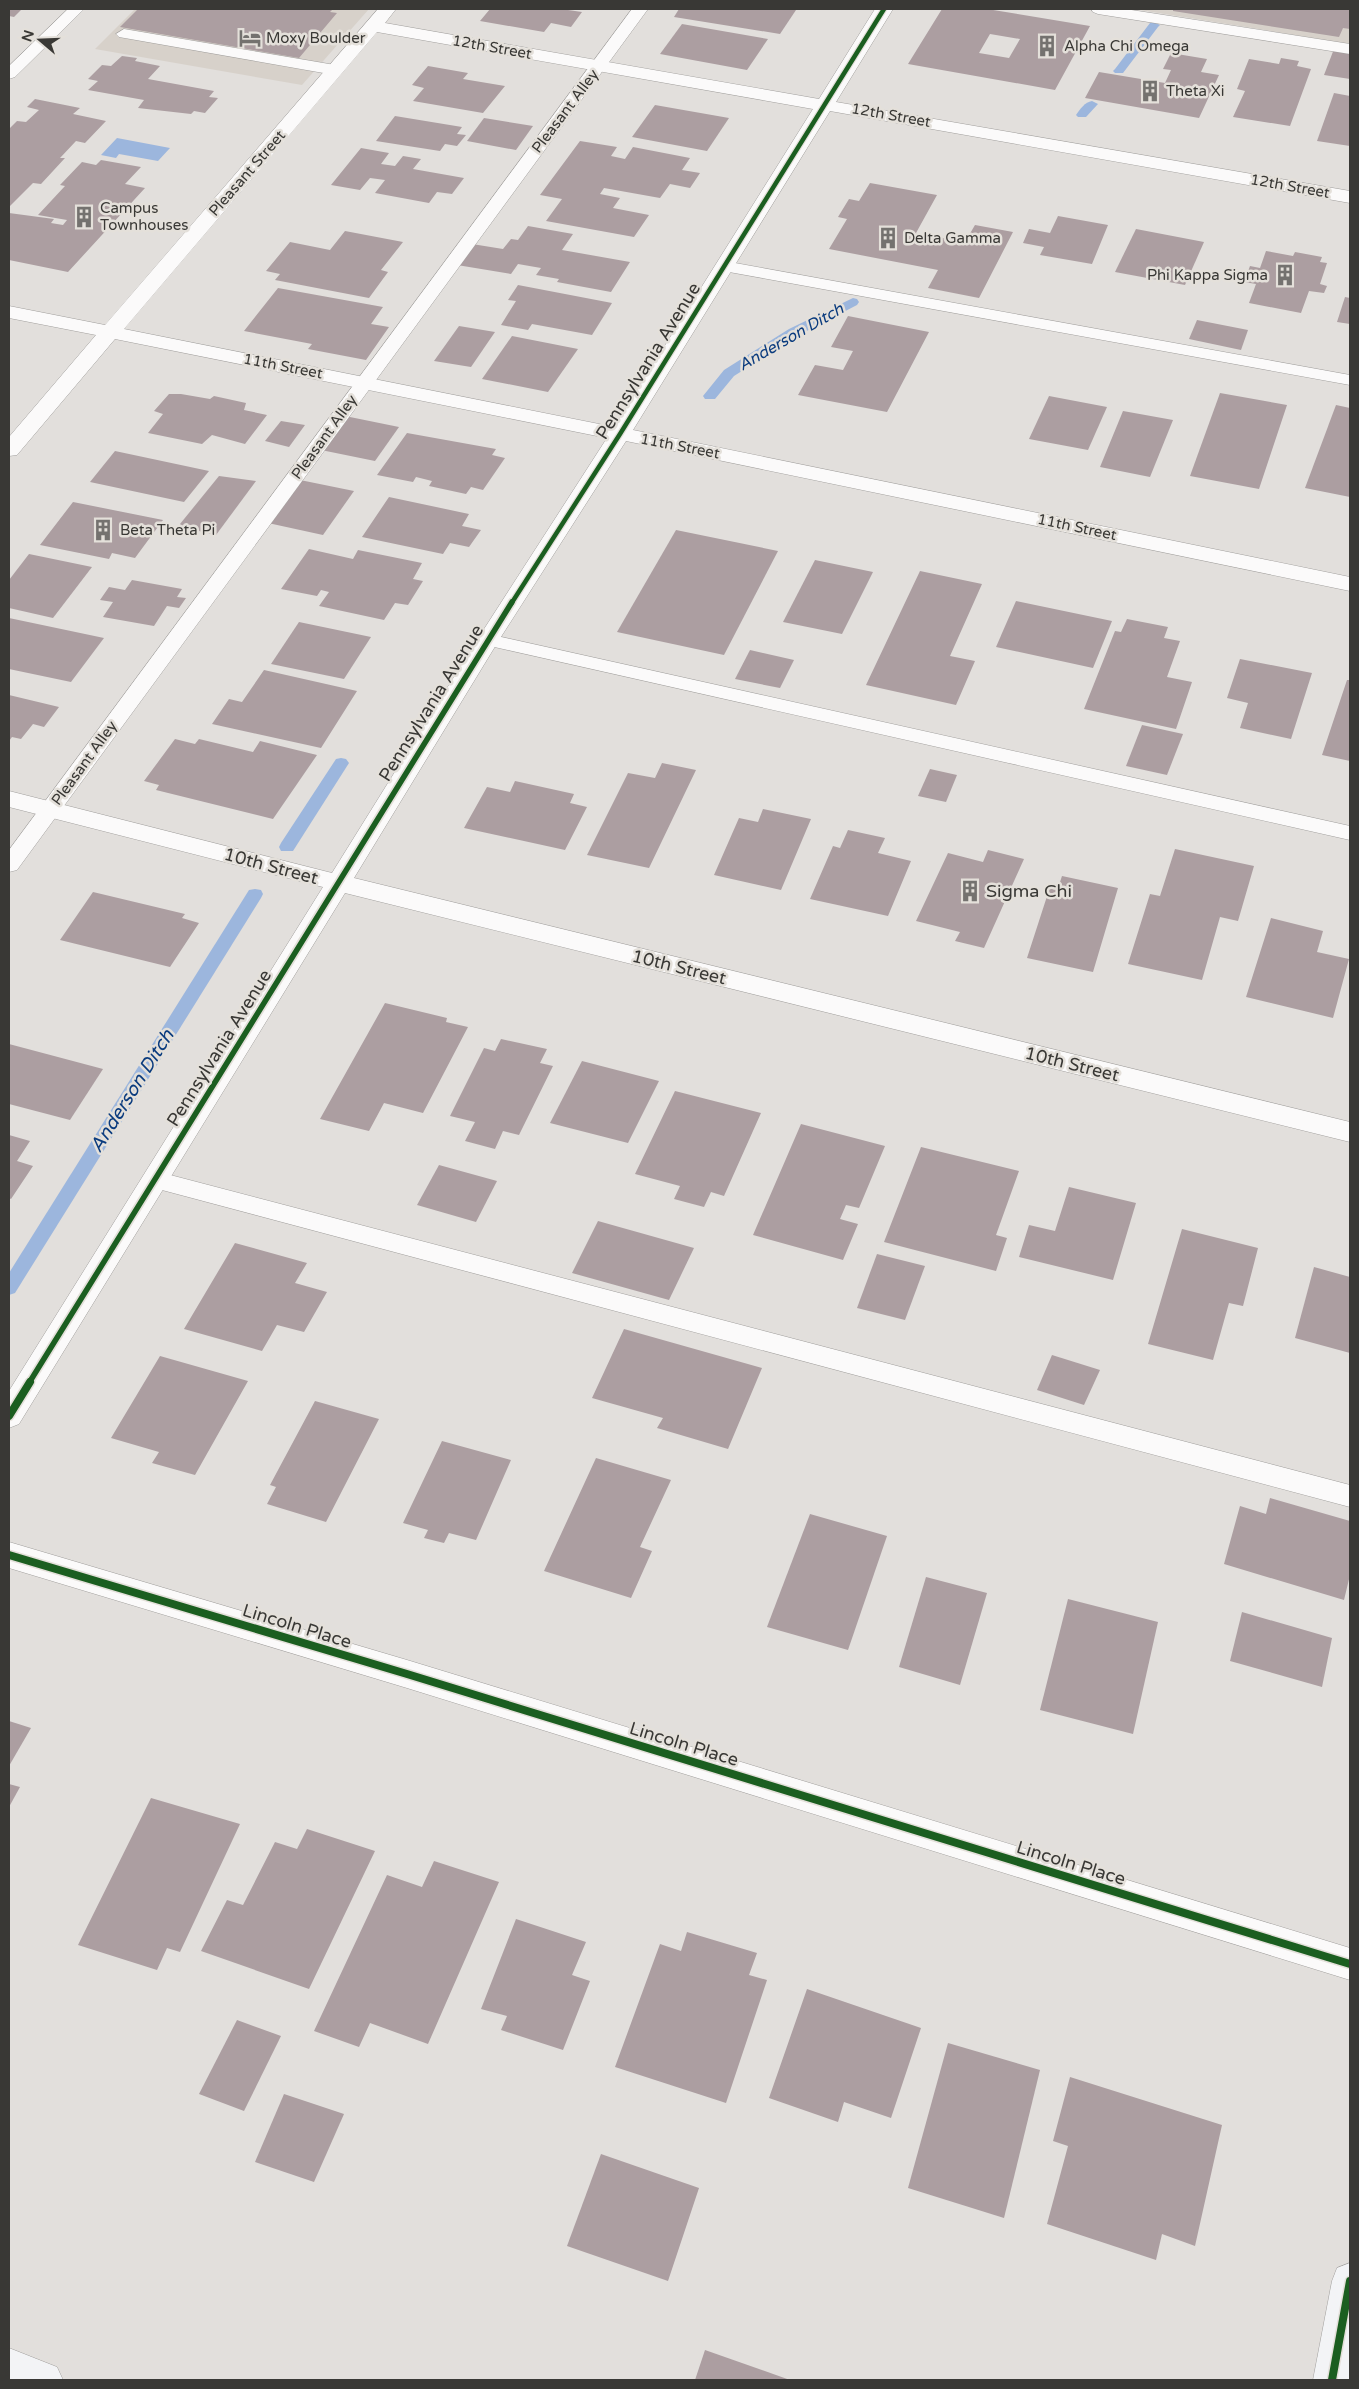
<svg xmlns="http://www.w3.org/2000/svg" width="1359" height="2389" viewBox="0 0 1359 2389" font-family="'Varela Round',sans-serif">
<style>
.built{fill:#d7d1ca}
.water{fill:#9cb6dd}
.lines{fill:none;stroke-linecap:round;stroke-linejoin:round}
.stream{fill:#9cb6dd;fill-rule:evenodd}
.building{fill:#ac9ea1;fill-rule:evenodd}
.lane-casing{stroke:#a19f9d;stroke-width:1}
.street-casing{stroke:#a19f9d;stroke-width:1}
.secondary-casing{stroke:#a19f9d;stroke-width:1}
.lane{fill:#fbfafa;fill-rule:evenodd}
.street{fill:#fbfafa;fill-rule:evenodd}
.secondary{fill:#f3f4f6;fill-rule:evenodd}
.cycleway-far2-casing{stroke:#e4e0da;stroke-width:7}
.cycleway-far1-casing{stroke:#e4e0da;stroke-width:9}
.cycleway-casing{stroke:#e4e0da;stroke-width:11}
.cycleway-far2{stroke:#1b5e20;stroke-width:4.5}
.cycleway-far1{stroke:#1b5e20;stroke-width:5.5}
.cycleway{stroke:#1b5e20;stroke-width:8}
.labels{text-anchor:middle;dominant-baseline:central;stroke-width:5;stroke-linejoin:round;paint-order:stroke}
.far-poi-label{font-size:15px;fill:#393835;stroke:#e4e0da;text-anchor:start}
.far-street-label{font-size:15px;fill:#393835;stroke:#e4e0da}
.far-water-label{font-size:16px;font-style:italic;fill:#0a3b7e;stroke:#e4e0da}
.street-label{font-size:18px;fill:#393835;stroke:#e4e0da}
.poi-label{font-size:18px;fill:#393835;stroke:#e4e0da;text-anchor:start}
.water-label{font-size:19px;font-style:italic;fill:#0a3b7e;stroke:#e4e0da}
</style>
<rect width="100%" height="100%" fill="#e2dfdc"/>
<g class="built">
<path d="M135 9H369L302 85 95 49Z"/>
<path d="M1134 9H1350V44L1246 27Z"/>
</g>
<path class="water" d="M117 138 170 148 158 161 119 154 116 158 101 155Z"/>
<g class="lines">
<g class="stream">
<path d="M1154 22 1160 25 1158 27 1123 73H1115L1113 71 1115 69 1150 23Z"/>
<path d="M1092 101 1098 104 1086 117H1078L1076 115C1080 109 1085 102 1092 101Z"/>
<path d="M853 298 857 299 859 302 857 305 799 335 734 376 715 399H705L703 396 724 370 789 329Z"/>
<path d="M341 758 346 759 349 763 293 851H281L279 847 281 843 336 759Z"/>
<path d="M255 889 261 890 263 894 261 898 15 1293 9 1295V1273L249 890Z"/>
</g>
</g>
<g class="building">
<path d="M9 9H22L14 17 9 16Z"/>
<path d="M138 9H333L330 12 337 13 299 58 120 27Z"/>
<path d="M490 9H561L582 12 571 27 551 23 544 32 480 21Z"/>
<path d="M679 9H792L796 10 780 34 674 17Z"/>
<path d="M942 9H987L1090 26 1055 90 908 64ZM990 34 1020 39 1009 58 979 53Z"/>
<path d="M1173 9H1350V29L1343 28 1339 37 1173 11Z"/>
<path d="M682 24 768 39 747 70 660 54Z"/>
<path d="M1334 49 1350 52V79L1324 75Z"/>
<path d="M1171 53 1207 59 1201 72 1219 75 1199 118 1085 98 1099 72 1165 83 1171 70 1163 69Z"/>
<path d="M122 56 137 58 135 61 160 66 148 79 214 91 209 97 218 98 205 113 194 111 191 114 138 108 144 100 88 90 98 81 88 79 102 65 111 66Z"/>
<path d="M1281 58 1299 61 1297 66 1311 69 1290 126 1233 117 1245 91 1237 89 1249 59 1279 64Z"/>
<path d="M428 66 468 73 463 79 505 86 483 113 413 101 424 88 412 85Z"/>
<path d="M1334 93 1350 96V146L1317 141Z"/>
<path d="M35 99 80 108 73 114 106 121 85 143 76 141 60 158H65L41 184 33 183 9 207V129L17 121 26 122 39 110 27 107Z"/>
<path d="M655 105 729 118 707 151 632 137Z"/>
<path d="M395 116 462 127 457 134 466 135 457 146 445 144 440 151 376 141Z"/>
<path d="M484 118 533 126 516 150 467 141Z"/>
<path d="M580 141 617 147 611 156 625 159 633 147 690 158 682 170 700 173 690 188 670 184 660 198 604 188 600 194 620 198 613 208 649 215 634 237 546 221 562 199 540 195Z"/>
<path d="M361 148 389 153 381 164 395 166 403 156 421 159 413 169 464 178 452 194 437 192 429 203 375 193 385 180 370 178 360 190 331 185Z"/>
<path d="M101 160 141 167 125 184 145 188 68 272 9 260V213L54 219 51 223 63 225 67 220 38 215 65 186 60 185 82 162 96 165Z"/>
<path d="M870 183 937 195 916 233 965 242 975 225 1013 232 979 298 928 288 938 270 829 249 847 219 838 217 849 199 859 201Z"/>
<path d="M1058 216 1108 225 1092 264 1040 255 1044 247 1023 243 1029 229 1050 233Z"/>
<path d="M528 226 573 234 562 250 630 262 611 292 557 282 559 279 536 275 541 268 518 264 511 274 457 265 472 244 503 249 511 239 518 240Z"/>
<path d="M1136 229 1204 242 1185 285 1115 272Z"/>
<path d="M345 231 403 242 381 270 388 272 369 298 275 280 280 274 266 271 290 242 330 250Z"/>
<path d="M1266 251 1293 256 1295 252 1322 257 1320 262 1327 263 1320 284 1327 286 1324 293 1309 291 1301 313 1249 303 1256 284 1244 282 1250 266 1260 268Z"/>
<path d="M518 285 612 303 592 335 532 324 528 330 501 325 516 301 508 300Z"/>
<path d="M278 288 383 307 371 324 389 327 366 360 308 349 312 344 244 331Z"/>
<path d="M1345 297 1350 298V324L1337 322Z"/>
<path d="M848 316 929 332 887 412 798 395 815 365 843 370 853 351 831 347Z"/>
<path d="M1197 320 1248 330 1241 350 1189 339Z"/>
<path d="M459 326 495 332 471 367 434 361Z"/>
<path d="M512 336 578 349 548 392 482 379Z"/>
<path d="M1220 393 1287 405 1259 489 1190 476Z"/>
<path d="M169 394H181L210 399 214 396 246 403 244 410 267 415 245 444 212 435 202 444 148 433 163 414 154 411Z"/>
<path d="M1049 396 1107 407 1088 450 1029 439Z"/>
<path d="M1336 405 1350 408V497L1305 488Z"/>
<path d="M1123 411 1173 420 1150 477 1100 467Z"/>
<path d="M345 416 399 427 375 461 321 450Z"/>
<path d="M281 421 305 425 289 447 265 441Z"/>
<path d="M407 433 496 449 492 455 505 458 483 490 471 487 466 494 429 486 432 481 416 477 413 482 377 475Z"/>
<path d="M115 451 209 471 184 502 90 482Z"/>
<path d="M219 476 256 481 216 535 182 527 180 524Z"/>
<path d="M300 480 354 491 323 535 268 523Z"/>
<path d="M389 497 469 514 462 526 481 530 469 547 450 543 443 554 362 537Z"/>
<path d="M73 502 163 520 135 558 112 553 109 559 40 545Z"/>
<path d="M676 530 778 551 724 655 617 632Z"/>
<path d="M309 549 353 559 358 550 422 563 413 579 423 581 408 605 395 603 384 620 319 606 329 592 321 590 317 596 281 589Z"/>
<path d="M29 554 92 567 53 618 9 608V580Z"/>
<path d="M815 560 873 572 842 634 783 622Z"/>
<path d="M920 571 982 584 950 656 975 661 956 705 866 685Z"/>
<path d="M132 580 182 589 177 597 186 598 179 608 167 606 154 626 103 617 113 602 100 600 109 587 125 590Z"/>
<path d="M1016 601 1112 621 1093 668 996 647Z"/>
<path d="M9 618 104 638 71 682 9 669Z"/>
<path d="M1127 619 1168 627 1164 638 1180 641 1167 677 1192 682 1176 729 1084 709 1115 631 1121 632Z"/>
<path d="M299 622 371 637 344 679 271 664Z"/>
<path d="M750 650 794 660 780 688 735 679Z"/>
<path d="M1240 659 1312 673 1291 739 1240 728 1248 703 1227 698Z"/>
<path d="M264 670 357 691 321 748 212 724 229 699 242 702Z"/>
<path d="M1347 680H1350V761L1322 755Z"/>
<path d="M9 695 59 707 44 727 33 724 21 739 12 737 9 741Z"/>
<path d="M1142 725 1183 734 1167 775 1126 766Z"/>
<path d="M175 739 195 744 199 739 253 752 260 741 317 755 273 819 156 790 159 785 144 781Z"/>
<path d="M662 763 696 770 649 868 587 855 628 773 655 778Z"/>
<path d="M930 769 957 775 946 802 918 796Z"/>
<path d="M515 781 574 794 570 803 587 807 565 850 464 828 487 787 510 792Z"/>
<path d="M763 809 811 819 781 890 714 875 739 818 758 822Z"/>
<path d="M848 830 885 838 878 853 911 861 888 916 810 899 833 846 840 848Z"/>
<path d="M1175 849 1254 866 1238 921 1220 917 1202 980 1128 964 1150 894 1160 896Z"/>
<path d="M988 850 1024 859 984 948 955 941 960 932 916 921 948 853 983 862Z"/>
<path d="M1062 876 1118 888 1093 972 1027 958 1050 887 1058 888Z"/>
<path d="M93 892 185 914 182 918 199 923 170 967 60 940Z"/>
<path d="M1271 918 1323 931 1317 952 1349 959 1333 1018 1246 997Z"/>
<path d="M385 1003 447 1018 446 1022 468 1027 423 1113 384 1103 369 1131 320 1119Z"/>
<path d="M501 1039 547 1049 540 1063 553 1066 519 1135 503 1131 495 1149 465 1141 475 1122 450 1116 484 1048 495 1051Z"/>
<path d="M9 1044 103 1069 70 1120 9 1104Z"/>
<path d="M582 1061 659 1081 628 1143 550 1123Z"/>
<path d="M675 1091 761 1113 724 1196 711 1192 704 1207 674 1199 680 1186 635 1174Z"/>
<path d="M801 1124 885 1146 859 1208 846 1205 840 1219 858 1224 843 1260 753 1235Z"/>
<path d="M9 1135 30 1141 17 1161 33 1166 11 1199 9 1198Z"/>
<path d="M921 1147 1019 1171 996 1235 1007 1238 996 1271 884 1242Z"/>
<path d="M439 1165 497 1181 476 1222 417 1205Z"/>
<path d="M1069 1187 1136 1203 1113 1280 1019 1257 1029 1225 1055 1231Z"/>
<path d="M598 1221 694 1248 669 1300 572 1273Z"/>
<path d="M1182 1229 1258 1248 1243 1306 1229 1303 1213 1360 1148 1344Z"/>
<path d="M235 1243 307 1263 295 1283 327 1292 304 1332 277 1325 262 1351 184 1329Z"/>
<path d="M877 1254 925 1266 905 1320 857 1308Z"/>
<path d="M1314 1267 1350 1277V1353L1295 1338Z"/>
<path d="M624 1329 762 1368 728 1449 657 1428 663 1418 592 1398Z"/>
<path d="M1052 1355 1100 1370 1084 1405 1037 1390Z"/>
<path d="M160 1356 248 1381 195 1475 152 1463 159 1452 111 1438Z"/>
<path d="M315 1401 379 1419 326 1522 267 1504 276 1487 270 1485Z"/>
<path d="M442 1441 511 1460 476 1540 449 1533 444 1543 424 1538 428 1530 403 1523Z"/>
<path d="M596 1458 671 1480 640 1547 652 1551 631 1598 544 1571Z"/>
<path d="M1270 1498 1350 1521V1575L1344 1600 1224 1564 1240 1506 1266 1514Z"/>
<path d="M810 1514 887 1536 848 1650 767 1627Z"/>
<path d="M926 1577 987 1593 960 1685 899 1667Z"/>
<path d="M1068 1599 1158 1622 1133 1734 1040 1710Z"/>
<path d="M1242 1612 1332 1638 1322 1687 1230 1661Z"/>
<path d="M9 1721 31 1728 9 1766Z"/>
<path d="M9 1784 20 1787 9 1807Z"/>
<path d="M151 1798 240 1824 180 1952 167 1948 157 1970 78 1945Z"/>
<path d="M307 1829 375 1851 309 1989 201 1951 227 1900 243 1905 275 1842 297 1849Z"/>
<path d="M434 1861 499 1882 428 2044 370 2023 359 2047 314 2031 387 1875 422 1887Z"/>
<path d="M516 1919 586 1942 572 1975 590 1981 563 2050 501 2030 507 2016 481 2009Z"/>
<path d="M687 1932 757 1953 749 1975 767 1980 726 2103 615 2067 660 1944 681 1951Z"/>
<path d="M807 1989 921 2028 891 2118 844 2102 838 2122 769 2098Z"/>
<path d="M237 2020 281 2036 244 2111 199 2094Z"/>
<path d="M948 2043 1040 2070 1004 2218 908 2188Z"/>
<path d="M1070 2077 1222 2125 1195 2246 1162 2234 1156 2260 1047 2224 1068 2146 1053 2141Z"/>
<path d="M284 2094 344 2114 314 2182 255 2162Z"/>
<path d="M601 2154 699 2188 668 2281 567 2246Z"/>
<path d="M705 2350 790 2380H695Z"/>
</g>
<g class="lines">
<g class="lane-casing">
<g id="lane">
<path d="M68 9H84L15 77 9 79V66Z"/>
<path d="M632 9H648L17 870 9 872V850Z"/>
<path d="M1091 9H1125L1350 44V54L1098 14 1093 12Z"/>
<path d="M124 29 335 65 343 70 335 75 119 37 116 34Z"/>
<path d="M724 261 1350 375V385L718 270 716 266 718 262Z"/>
<path d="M488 634 1350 826V840L481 644 478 640 481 636Z"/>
<path d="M155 1171 1350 1485V1507L147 1186 143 1180 147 1174Z"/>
</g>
</g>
<g class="street-casing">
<g id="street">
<path d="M378 9H396L385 23 819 99 875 9H893L836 102 1350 191V203L830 111 633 430 1350 577V591L626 441 499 640 354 878 1350 1122V1142L345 893 19 1424 9 1428V1391L323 887 9 807V791L332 873 477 640 607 438 115 339 17 455 9 456V437L96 335 9 318V306L105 325ZM377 32 813 109 614 427 124 329Z"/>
<path d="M9 1542 407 1660 1350 1948V1980L407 1688 9 1568Z"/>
</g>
</g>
<g class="secondary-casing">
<g id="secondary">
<path d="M1350 2263V2380H1313L1332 2281 1337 2268Z"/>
<path d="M9 2348 57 2367 63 2380H9Z"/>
</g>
</g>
<use href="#lane" class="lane"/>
<use href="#street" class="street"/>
<use href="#secondary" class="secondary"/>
<g class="cycleway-far2-casing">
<path id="cycleway-far2" d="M511 604 620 434 884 9"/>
</g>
<g class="cycleway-far1-casing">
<path id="cycleway-far1" d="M29 1383 512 602"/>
</g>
<g class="cycleway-casing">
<g id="cycleway">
<path d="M9 1416 30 1382"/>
<path d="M9 1555 407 1674 1350 1964"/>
<path d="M1332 2380 1350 2281"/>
</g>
</g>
<use href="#cycleway-far2" class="cycleway-far2"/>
<use href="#cycleway-far1" class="cycleway-far1"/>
<use href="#cycleway" class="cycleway"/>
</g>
<defs>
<g id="hotel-bare" transform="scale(1.725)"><path d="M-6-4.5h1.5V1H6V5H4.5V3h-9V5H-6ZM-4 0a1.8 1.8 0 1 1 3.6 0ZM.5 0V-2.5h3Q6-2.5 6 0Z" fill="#74726f" stroke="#e4e0da" stroke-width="2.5" paint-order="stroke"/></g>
<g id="building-bare" transform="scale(1.725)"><path d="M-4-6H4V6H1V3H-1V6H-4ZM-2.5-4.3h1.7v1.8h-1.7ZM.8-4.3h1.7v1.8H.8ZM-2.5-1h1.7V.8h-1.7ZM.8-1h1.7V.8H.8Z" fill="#74726f" stroke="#e4e0da" stroke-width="2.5" paint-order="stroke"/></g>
</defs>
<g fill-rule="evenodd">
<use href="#hotel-bare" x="250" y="38"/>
<use href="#building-bare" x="1047" y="46"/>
<use href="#building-bare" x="1150" y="91"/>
<use href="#building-bare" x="84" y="217"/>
<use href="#building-bare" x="888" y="238"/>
<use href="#building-bare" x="1285" y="275"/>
<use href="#building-bare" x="103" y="530"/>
<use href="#building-bare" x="970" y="891"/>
</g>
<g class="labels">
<g class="far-poi-label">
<text x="266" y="38">Moxy Boulder</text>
<text x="1064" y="46">Alpha Chi Omega</text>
<text x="1166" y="91">Theta Xi</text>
<text x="100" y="208">Campus<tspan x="100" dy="17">Townhouses</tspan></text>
<text x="904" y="238">Delta Gamma</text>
<text x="1268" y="275" text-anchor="end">Phi Kappa Sigma</text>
<text x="120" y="530">Beta Theta Pi</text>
</g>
<g class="far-street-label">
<text transform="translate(492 47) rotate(10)">12th Street</text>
<text transform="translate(565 111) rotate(-53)">Pleasant Alley</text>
<text transform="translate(891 115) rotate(10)">12th Street</text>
<text transform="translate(247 173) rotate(-49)">Pleasant Street</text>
<text transform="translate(1290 186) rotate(10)">12th Street</text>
<text transform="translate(283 366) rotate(11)">11th Street</text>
<text transform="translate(324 437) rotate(-54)">Pleasant Alley</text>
<text transform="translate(680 446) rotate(11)">11th Street</text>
<text transform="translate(1077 527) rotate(12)">11th Street</text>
<text transform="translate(84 763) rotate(-54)">Pleasant Alley</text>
</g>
<g class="far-water-label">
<text transform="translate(791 337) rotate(-30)">Anderson Ditch</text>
</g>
<g class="street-label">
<text transform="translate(648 361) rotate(-58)">Pennsylvania Avenue</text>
<text transform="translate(431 703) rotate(-58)">Pennsylvania Avenue</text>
<text transform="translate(271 866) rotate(15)">10th Street</text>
<text transform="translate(679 967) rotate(14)">10th Street</text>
<text transform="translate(219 1048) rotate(-58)">Pennsylvania Avenue</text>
<text transform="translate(1072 1064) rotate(14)">10th Street</text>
<text transform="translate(297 1626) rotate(17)">Lincoln Place</text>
<text transform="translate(684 1744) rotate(17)">Lincoln Place</text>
<text transform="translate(1071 1863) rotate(17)">Lincoln Place</text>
</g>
<g class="poi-label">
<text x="986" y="891">Sigma Chi</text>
</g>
<g class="water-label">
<text transform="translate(132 1091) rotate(-58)">Anderson Ditch</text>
</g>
</g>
<rect width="1359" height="2389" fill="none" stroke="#393835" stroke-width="20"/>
<g transform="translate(40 40) rotate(289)" stroke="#e4e0da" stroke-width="4" paint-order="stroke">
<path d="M0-4L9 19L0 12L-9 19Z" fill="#393835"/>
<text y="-8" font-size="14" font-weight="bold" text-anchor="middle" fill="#393835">N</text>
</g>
</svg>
